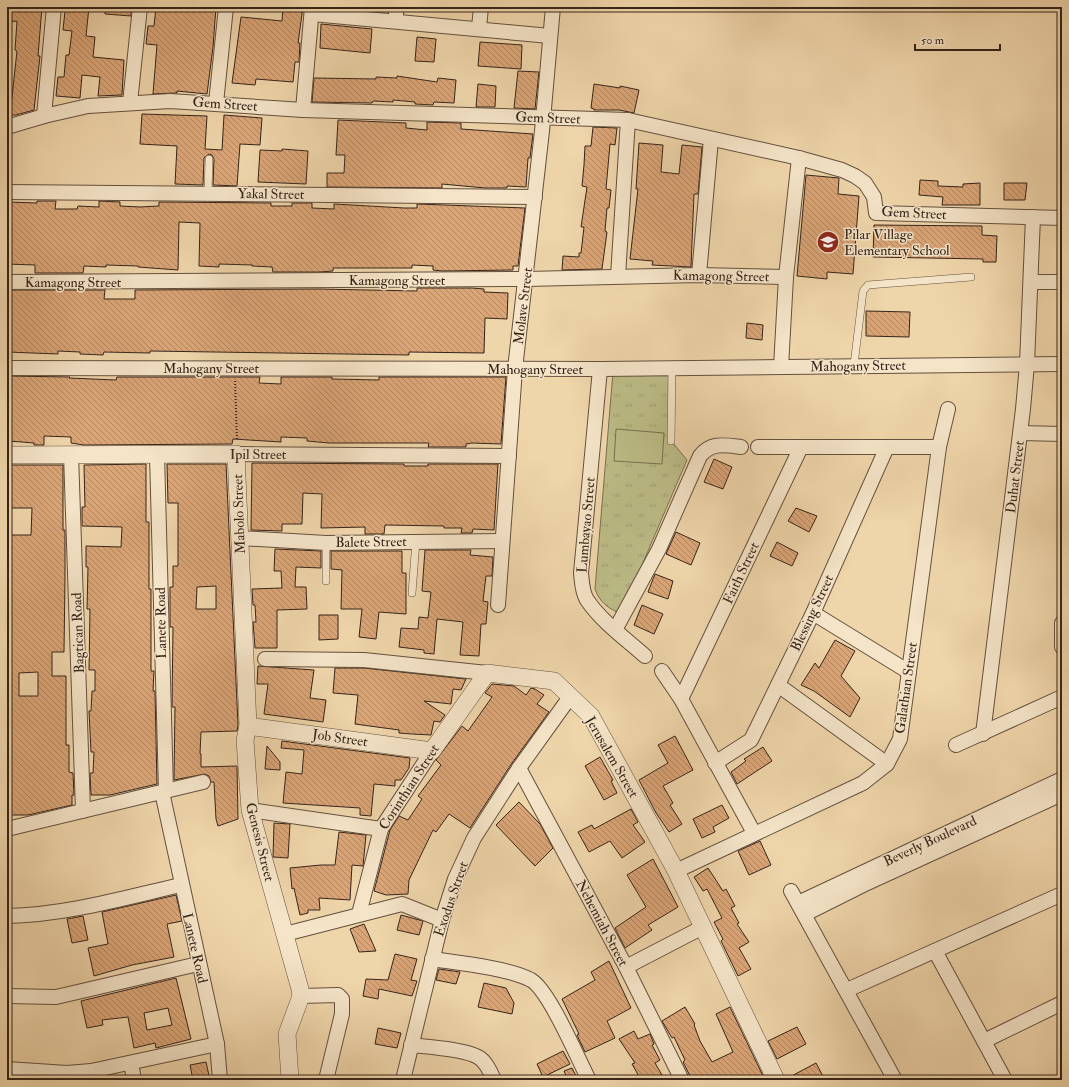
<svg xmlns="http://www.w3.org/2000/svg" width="1069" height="1087" viewBox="0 0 1069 1087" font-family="'IM FELL Double Pica',serif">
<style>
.grass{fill:url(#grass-tufts);stroke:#797050}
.pitch{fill:#bcbc87;stroke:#797050}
.building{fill:url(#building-back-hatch);stroke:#36241a;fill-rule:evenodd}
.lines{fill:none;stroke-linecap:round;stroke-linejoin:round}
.service-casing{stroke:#64503e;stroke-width:8}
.minor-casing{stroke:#64503e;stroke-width:16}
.tertiary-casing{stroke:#64503e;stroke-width:18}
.path{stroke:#36241a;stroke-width:2;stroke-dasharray:1 2;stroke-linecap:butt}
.service{stroke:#f5e4c8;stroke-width:7}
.minor{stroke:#f5e4c8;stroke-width:14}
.tertiary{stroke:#f5e4c8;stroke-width:17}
.labels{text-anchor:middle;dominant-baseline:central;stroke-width:3;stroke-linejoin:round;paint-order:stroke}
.street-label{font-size:14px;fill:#36241a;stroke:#f5e4c8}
.poi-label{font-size:14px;fill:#36241a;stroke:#f5e4c8;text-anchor:start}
</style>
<defs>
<pattern id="grass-tufts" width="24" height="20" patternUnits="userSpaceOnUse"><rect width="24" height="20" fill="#bcbc87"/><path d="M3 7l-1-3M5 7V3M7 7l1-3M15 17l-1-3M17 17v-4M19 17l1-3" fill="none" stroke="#a2a174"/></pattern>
<pattern id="building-back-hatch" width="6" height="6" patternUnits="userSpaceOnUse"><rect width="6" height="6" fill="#daa577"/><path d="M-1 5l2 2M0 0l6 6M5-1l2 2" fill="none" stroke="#b28661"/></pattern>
</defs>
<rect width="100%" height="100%" fill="#efd5aa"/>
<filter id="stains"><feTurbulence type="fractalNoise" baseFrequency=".005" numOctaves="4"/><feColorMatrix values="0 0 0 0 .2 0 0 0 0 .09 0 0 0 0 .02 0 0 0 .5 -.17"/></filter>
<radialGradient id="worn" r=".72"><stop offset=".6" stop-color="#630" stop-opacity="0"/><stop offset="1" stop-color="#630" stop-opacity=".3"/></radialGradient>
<path class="grass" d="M675 371 673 443 687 460 621 614C608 608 600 603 595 589L613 372Z"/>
<path class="pitch" d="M616 429 664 433 662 464 614 461Z"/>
<g class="building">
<path d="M7 7H42L38 56H40L34 110 16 115H10L17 51 15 50 17 21 7 22Z"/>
<path d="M71 7H89L86 36 95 37 93 57 124 60 122 95 98 96 100 77 82 75 80 98 56 96 58 77H64L66 55H69L72 31 63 30 65 11 70 12Z"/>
<path d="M105 7H131V16L105 14Z"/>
<path d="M156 7H216L213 47 207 94 177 91V93L153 94 157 45 146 44 148 26H154Z"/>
<path d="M283 7H303L298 43H300L299 62H295L293 82 256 79 255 85 232 83 241 17 282 21Z"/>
<path d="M321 24 372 29 370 53 320 48Z"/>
<path d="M417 37 436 39 434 62 415 61Z"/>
<path d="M480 42 522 45 521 69 478 66Z"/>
<path d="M518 71 539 72 535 109 514 108Z"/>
<path d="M397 76 437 82 438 78 456 80 454 103 434 102 433 105 415 104V102L393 100V102L373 101 372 103 312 102 314 78 376 79V77L397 78Z"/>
<path d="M478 84 496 86 495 107H476Z"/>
<path d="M594 84 620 88V86L639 90 634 113 619 110H594V109L591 108Z"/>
<path d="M142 114 207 116 205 149 222 150 224 115 262 118 260 145 240 144 237 186 213 185 214 159 212 155 209 154 204 158 203 185 175 184 177 146 140 144Z"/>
<path d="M338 120 406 123V128L427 130V122L461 123V129L533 134 530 158H528L526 187 507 186V188H485L442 184V188L327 187V173H344L345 155H336Z"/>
<path d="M593 127 617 128 615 145 610 144 606 189 611 190 609 208H607L605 231 607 232 602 269 562 270 563 256 579 257V253H581L584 227H581L587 187 582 186 584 165 585 146H591Z"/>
<path d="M639 143 663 145 661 172 679 174 682 145 702 147 698 194H694L691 267 652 265 653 261 630 259 638 189H636Z"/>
<path d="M282 149 308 151 306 184 258 182 260 150 282 151Z"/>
<path d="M806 175 839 178 838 194 859 196 853 274 827 272V279L797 276Z"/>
<path d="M920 180 938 181V186L963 187V184L980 183V205H942L943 197 919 195Z"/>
<path d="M1004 183H1027L1025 200H1004Z"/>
<path d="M37 201H56L55 209H77L78 206 99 207V201L120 202V206L140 207 159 206V202L271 203V206H292V203H312V208L334 209V204L404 208H417V204L525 208 518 266H513V270L443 271 433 270V266L412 265V268H333V271L320 272H273L272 267 252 266V265L219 264V267L199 266 200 223 179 222 178 270 138 267V266L106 265V267L84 266 83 273H35V265L7 264V202L37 203Z"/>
<path d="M874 225 982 226V235L997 236 996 262H983V259L873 257Z"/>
<path d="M417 288H472L484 289V292L508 293 507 319 485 318 484 353 409 352V355L150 351V353L104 352 103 355 80 354V352L58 351V354L7 352V290H105L104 299H135V290L319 289 417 291Z"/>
<path d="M866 311 910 312 909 337 866 336Z"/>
<path d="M747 323 763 325 762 340 746 338Z"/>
<path d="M7 376 70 377 69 378 116 380 117 377H260L259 383 281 384V377H332V379L379 380V377H506L501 444 472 443 466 444V447H428L429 443H329L307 441V438L281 437V442L233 439 232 444 84 445 71 443V437L44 436V445H34V443L22 442 7 441Z"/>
<path d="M714 459 732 467 723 489 704 482Z"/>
<path d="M252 463 404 464V466H428V464H498L494 530 473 529 472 533H461L462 528H444V526L385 525 384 534H365V527L321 528 322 494 303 493 302 524H282V531L251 530Z"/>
<path d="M146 464V522H149V589H151V671H154L153 691H155L157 784 110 795H91L90 773H93L94 752H91L89 711H91L92 691H95V670H89L90 609H87L88 567H86V546L121 547 122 527 82 526V507H85L84 465Z"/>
<path d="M167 464H226L238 725 237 731 201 732 200 754H201V767L237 766 238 819 218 826 216 819 214 782H211L209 776 205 774 174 780 175 707H172L173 627H170V587H173V566H178V503H168ZM216 586V609H196L197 587Z"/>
<path d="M7 465H63V530H65V578L64 652H52V676H66V745H69V772L73 773 74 795H72V805L28 815H7V535H31L32 508H7ZM38 672V696H19V673Z"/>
<path d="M796 508 817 516 809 532 788 521Z"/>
<path d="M676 532 700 543 691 565 666 554Z"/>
<path d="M777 542 798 553 792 566 770 556Z"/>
<path d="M275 549 321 551V568L296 567 295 587H306L307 609 277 610V648H255L253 622H256L255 605H253L252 589 282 588 281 571H274Z"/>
<path d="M425 550H471L470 555 493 557 492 576H486L483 601 488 602 486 624H481L479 656 460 655 463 622 437 619 434 654 424 653V650L399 647 401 628 418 629 419 617 428 618 431 592 422 591Z"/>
<path d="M331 551H402V573H406V614L379 612 376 639 359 637 362 609H341L342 570 331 569Z"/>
<path d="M655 574 673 581 668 599 648 592Z"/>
<path d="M642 605 663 614 654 634 634 625Z"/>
<path d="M319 615H338V639L319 640Z"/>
<path d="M835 640 855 651 841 676 860 698 850 717 814 691 801 685 815 663 819 668Z"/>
<path d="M258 666 314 670 310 698 326 700 323 722 264 714 268 684H257Z"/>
<path d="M335 668H364L466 679 461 690 453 689 451 704 424 701 445 715 440 722 434 721 431 735 412 734 399 733V730L355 724 358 695 333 693Z"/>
<path d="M492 684 514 686 526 695 531 688 535 689 544 695 537 704 549 712 512 763 470 828 449 814 436 832 433 830 409 880 408 894 386 895 374 891 390 830 399 816 408 820 422 799 418 796 441 765 436 760 462 726 468 731 492 697 485 693Z"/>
<path d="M675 736 693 770 663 786 673 803 670 805 682 824 669 832 656 813 639 780 668 763 658 745Z"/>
<path d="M282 741 410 758 409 768 401 780H395V786L374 784 371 816 360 815V808L283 803 286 772 302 774 304 750 281 748Z"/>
<path d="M267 746 280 762V770L265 769Z"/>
<path d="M763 747 772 761 737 784 731 772 746 761 744 759Z"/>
<path d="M600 757 613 780 611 781 617 793 604 800 585 766Z"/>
<path d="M519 802 540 824 553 848 535 866 496 825Z"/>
<path d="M722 805 729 818 713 827 715 832 702 838 693 819Z"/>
<path d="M631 809 638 822 633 825 645 842 622 858 610 841 589 852 578 832 592 825 594 829Z"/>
<path d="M274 823 290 824 288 858 273 857Z"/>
<path d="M339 832 366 835 363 866 352 865 350 900 319 898 320 910H308V913L300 915 294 888 292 889 290 868 321 865H335Z"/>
<path d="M760 841 771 865 749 875 738 851Z"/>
<path d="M653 859 678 907 648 925 652 930 625 948 615 928 646 907 627 875Z"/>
<path d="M708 868 723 891 726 889 735 906 731 908 739 923 737 924 749 942 739 948 751 969 738 976 721 941 723 939 714 922 722 918 707 889 703 891 694 877Z"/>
<path d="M176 895 182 921 167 924 174 957 132 965 94 976 88 948 108 944 102 912Z"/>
<path d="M401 915 423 921 419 935 397 930Z"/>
<path d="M83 916 88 940 72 943 67 919Z"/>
<path d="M364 924 376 951 359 952 350 929Z"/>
<path d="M395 954 417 959 411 980 417 981 412 996 379 989 378 999 363 996 366 979 388 980Z"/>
<path d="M609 961 631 1008 607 1021 615 1038 585 1052 577 1035 579 1034 562 999 595 980 591 972Z"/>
<path d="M439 969 460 972 456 984 436 980Z"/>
<path d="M176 978 191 1039 156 1048 155 1043 134 1048 128 1017 102 1020 103 1025 87 1028 81 1001ZM168 1008 172 1025 147 1030 144 1013Z"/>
<path d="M484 983 506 988 514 1003 512 1014 478 1007Z"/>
<path d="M685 1007 695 1024 694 1025 700 1041 712 1062 733 1052 716 1014 730 1007 765 1080H692L683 1062 685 1060 674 1037 672 1038 662 1021Z"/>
<path d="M797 1027 806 1044 777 1059 768 1041Z"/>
<path d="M378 1028 401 1033 397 1048 375 1044Z"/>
<path d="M634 1031 638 1039 650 1034 654 1044 652 1045 660 1060 655 1063 665 1080H641L632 1064 635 1063 619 1039Z"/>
<path d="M563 1051 570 1064 543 1077 537 1064Z"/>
<path d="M206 1062 210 1080H193L190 1065Z"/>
<path d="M816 1063 825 1080H786V1079Z"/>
<path d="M572 1068 577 1078 568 1080 564 1071Z"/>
</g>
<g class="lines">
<g class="service-casing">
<g id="service">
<path d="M208 193 209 159"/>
<path d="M854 365 863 291 868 285 971 277"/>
<path d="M671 441 672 368"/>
<path d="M326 543V581"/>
<path d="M412 593 416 541"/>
</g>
</g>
<g class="minor-casing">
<g id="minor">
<path d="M312 14 550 36"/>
<path d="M395 21 397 7"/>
<path d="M479 28 481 7"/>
<path d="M130 103 140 7"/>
<path d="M216 103 226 7"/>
<path d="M303 110 312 7"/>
<path d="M44 116 54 7"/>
<path d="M7 127 44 116 88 106 170 101 303 110 628 120 799 158 842 170 855 176 865 183 874 197 876 213 1062 218"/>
<path d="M7 192 535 197"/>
<path d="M699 275 711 139"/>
<path d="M618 276 628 120"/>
<path d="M7 282 526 279 699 275 786 277"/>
<path d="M1031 282H1062"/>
<path d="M781 367 786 277 799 158"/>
<path d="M7 368 600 369 1062 364"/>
<path d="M600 369 581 573C582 582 582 592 587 600 602 622 626 639 645 656"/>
<path d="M1021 433 1062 434"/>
<path d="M758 447H939"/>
<path d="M71 454 83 811"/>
<path d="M236 454 509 456"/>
<path d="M157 455 166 791"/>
<path d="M240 538 326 543 502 541"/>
<path d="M498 605 515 369 542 131 553 7"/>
<path d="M813 613 909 672"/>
<path d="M1062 623V647"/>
<path d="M615 630 659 549 700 456C711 442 724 445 741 447"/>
<path d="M265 659 364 660 487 673"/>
<path d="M662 671 681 699 754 833"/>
<path d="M778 685 887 764"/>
<path d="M681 699 801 447"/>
<path d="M983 734 1023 409 1027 364 1033 217"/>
<path d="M956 745 1062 697"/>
<path d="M715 763 751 740 813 613 887 447"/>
<path d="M519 768 626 967 682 1080"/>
<path d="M162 792 217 1044 220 1080"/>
<path d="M250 810 381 829"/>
<path d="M7 829 203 782"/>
<path d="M676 871 863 783 887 764 900 739 939 447 948 409"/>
<path d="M791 891 895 1080"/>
<path d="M798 903 1062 779"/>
<path d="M359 914 381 829 432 751"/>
<path d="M805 914 863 885 1062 794"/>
<path d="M7 916C65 915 124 898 181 885"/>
<path d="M285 934 402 904 442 920"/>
<path d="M935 951 1005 1080"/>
<path d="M432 959C459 963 508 968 531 980 549 990 578 1059 589 1080"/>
<path d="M626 967 703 927"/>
<path d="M847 990 1062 894"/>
<path d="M7 996 56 997 198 964"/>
<path d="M301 996 338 995 342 999V1014L326 1080"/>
<path d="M984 1041 1062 1003"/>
<path d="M411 1045C428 1047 464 1049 478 1057 486 1061 491 1073 494 1080"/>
<path d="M131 1063 134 1080"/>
<path d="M7 1069 67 1073 91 1071 217 1044"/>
<path d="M403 1080 442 920 455 879 474 838 519 768 570 697"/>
</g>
</g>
<g class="tertiary-casing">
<g id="tertiary">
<path d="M7 455 236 454 248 726 245 740 250 810 300 989 301 996 287 1034 290 1080"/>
<path d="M248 726 432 751 487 673 554 681 591 716 676 871 776 1080"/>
</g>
</g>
<path class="path" d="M235 381 237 440"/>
<use href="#service" class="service"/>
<use href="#minor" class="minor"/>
<use href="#tertiary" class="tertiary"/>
</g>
<defs>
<g id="school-disc" transform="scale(1.15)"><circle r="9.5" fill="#8f2418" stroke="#f5e4c8"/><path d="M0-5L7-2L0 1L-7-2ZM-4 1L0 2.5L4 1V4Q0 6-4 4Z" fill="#fff"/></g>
</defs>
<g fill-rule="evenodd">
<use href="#school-disc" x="828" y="242"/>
</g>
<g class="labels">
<g class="street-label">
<text transform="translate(225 104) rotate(4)">Gem Street</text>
<text transform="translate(548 118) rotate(2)">Gem Street</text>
<text transform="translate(271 194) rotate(1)">Yakal Street</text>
<text transform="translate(914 213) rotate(3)">Gem Street</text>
<text transform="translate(721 276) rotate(1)">Kamagong Street</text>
<text x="397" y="280">Kamagong Street</text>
<text x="73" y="282">Kamagong Street</text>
<text transform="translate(523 306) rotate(-83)">Molave Street</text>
<text transform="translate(858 366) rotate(-1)">Mahogany Street</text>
<text x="211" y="368">Mahogany Street</text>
<text x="535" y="369">Mahogany Street</text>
<text x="258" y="454">Ipil Street</text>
<text transform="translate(1015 477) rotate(-83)">Duhat Street</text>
<text transform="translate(239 514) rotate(-92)">Mabolo Street</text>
<text transform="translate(586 525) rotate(-85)">Lumbayao Street</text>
<text transform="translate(371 542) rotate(-1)">Balete Street</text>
<text transform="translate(741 573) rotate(-65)">Faith Street</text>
<text transform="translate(812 613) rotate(-65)">Blessing Street</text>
<text transform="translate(161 623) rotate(-91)">Lanete Road</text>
<text transform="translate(78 633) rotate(-92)">Bagtican Road</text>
<text transform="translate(906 688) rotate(-82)">Galathian Street</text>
<text transform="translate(340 738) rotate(8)">Job Street</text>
<text transform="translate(612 757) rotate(60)">Jerusalem Street</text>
<text transform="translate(409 787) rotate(-57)">Corinthian Street</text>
<text transform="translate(930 841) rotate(-25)">Beverly Boulevard</text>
<text transform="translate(260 842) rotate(76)">Genesis Street</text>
<text transform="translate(451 899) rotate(-71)">Exodus Street</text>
<text transform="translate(602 923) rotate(62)">Nehemiah Street</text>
<text transform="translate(195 948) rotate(77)">Lanete Road</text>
</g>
<g class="poi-label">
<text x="844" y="234">Pilar Village<tspan x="844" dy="16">Elementary School</tspan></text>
</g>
</g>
<rect width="1069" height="1087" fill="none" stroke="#efd5aa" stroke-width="24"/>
<rect x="8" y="8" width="1053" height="1071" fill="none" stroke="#36241a" stroke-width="2"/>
<rect x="12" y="12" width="1045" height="1063" fill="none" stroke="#36241a"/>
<path d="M915 44v6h85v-6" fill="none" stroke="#36241a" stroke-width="2"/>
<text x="921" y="44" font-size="12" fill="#36241a" stroke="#f5e4c8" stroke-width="3" paint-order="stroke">50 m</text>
<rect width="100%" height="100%" filter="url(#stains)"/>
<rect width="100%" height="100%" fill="url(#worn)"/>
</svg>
